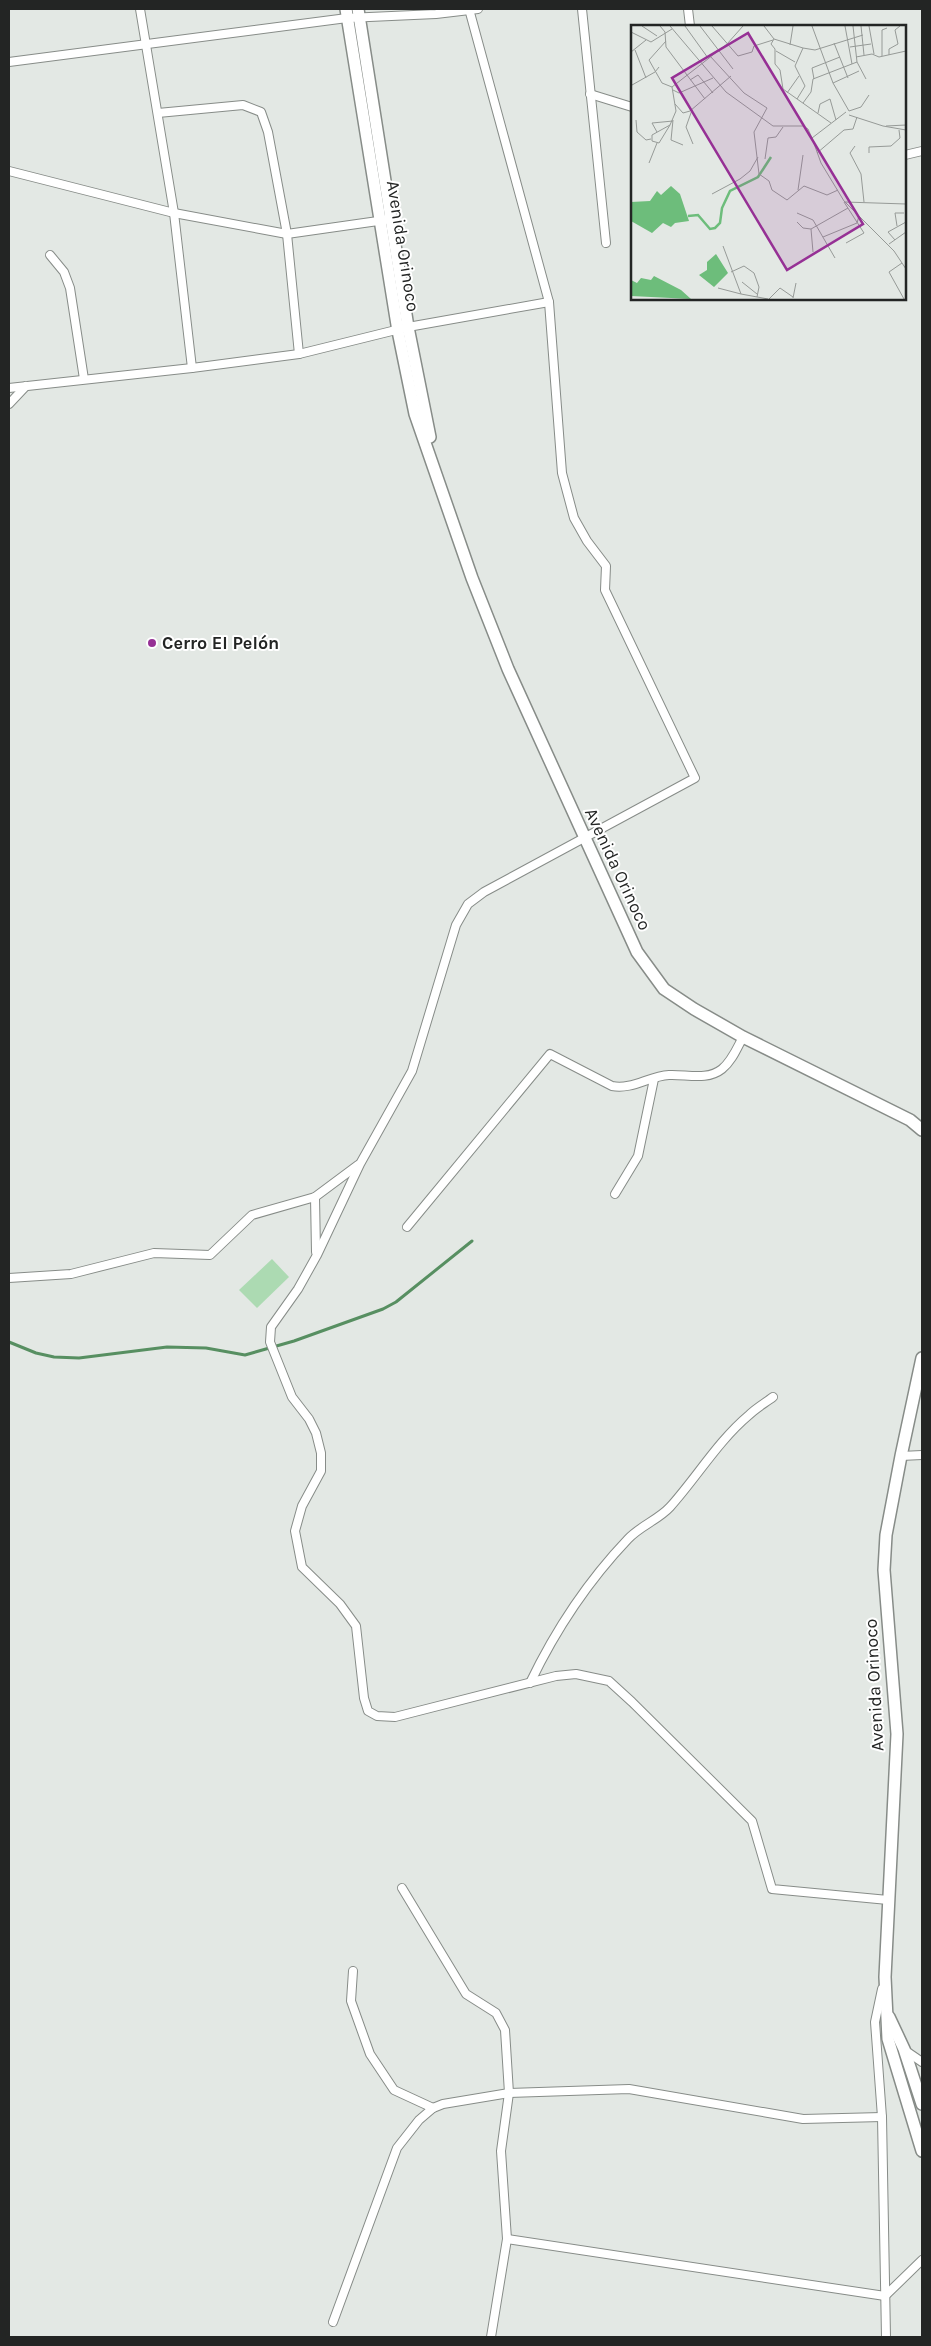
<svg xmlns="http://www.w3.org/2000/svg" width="931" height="2346" viewBox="0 0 931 2346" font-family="Karla,sans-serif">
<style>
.pitch{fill:#acdab2}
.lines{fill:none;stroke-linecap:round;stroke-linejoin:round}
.stream{stroke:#578f61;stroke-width:3}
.street-casing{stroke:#878c88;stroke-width:10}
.secondary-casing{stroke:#878c88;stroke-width:14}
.street{stroke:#fff;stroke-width:8}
.secondary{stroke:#fff;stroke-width:11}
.poi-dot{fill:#963095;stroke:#fff;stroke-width:2}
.labels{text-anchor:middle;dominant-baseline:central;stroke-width:4;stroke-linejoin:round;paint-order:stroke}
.street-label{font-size:18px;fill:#232524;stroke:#fff}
.poi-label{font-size:18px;font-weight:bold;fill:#232524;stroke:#fff;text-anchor:start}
.inset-river{fill:none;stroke:#6dbd7b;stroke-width:2.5}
.inset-road{fill:none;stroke:#969a97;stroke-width:1}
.view{fill:#963095;fill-opacity:0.15;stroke:#963095;stroke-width:2.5}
.inset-edge{fill:none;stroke:#232524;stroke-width:2.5}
</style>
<rect width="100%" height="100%" fill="#e3e8e4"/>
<path class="pitch" d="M272 1259 289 1277 257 1308 239 1290Z"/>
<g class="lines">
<path class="stream" d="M9 1342 36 1353 54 1357 79 1358 167 1347 206 1348 245 1355 294 1341 383 1309 396 1302 472 1241"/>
<g class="street-casing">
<g id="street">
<path d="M140 9 174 213 192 368"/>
<path d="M469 9 549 302 562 473 574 518 587 541 606 566 605 590 695 778 484 892 468 904 456 925 412 1071 360 1164 317 1255 298 1289 271 1327 270 1342 292 1397 309 1419 316 1433 321 1453V1471L302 1506 295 1531 302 1567 340 1604 356 1626 364 1698 368 1711 377 1716 395 1717 556 1676 576 1674 609 1681 632 1702 752 1821 772 1889 888 1900"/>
<path d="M582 9 606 243"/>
<path d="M688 9 690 26"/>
<path d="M9 62 347 18 436 14 478 9"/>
<path d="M590 94 632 107"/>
<path d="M158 113 243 105 261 112 268 132 287 234 299 354"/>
<path d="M905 155 922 151"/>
<path d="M9 171 174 213 287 234 385 220"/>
<path d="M50 255 64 272 70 288 84 379"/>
<path d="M9 388 192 368 299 354 408 327 549 302"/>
<path d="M9 404 26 386"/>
<path d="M615 1194 638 1156 654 1079"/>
<path d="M315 1197 316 1252"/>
<path d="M407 1227 550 1054 612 1086C632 1090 649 1076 669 1075 686 1074 707 1081 722 1069 732 1061 737 1048 743 1037"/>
<path d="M9 1278 71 1274 154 1253 210 1255 252 1215 315 1197 358 1165"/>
<path d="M901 1456 922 1455"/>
<path d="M530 1683C555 1631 588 1581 628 1539 640 1526 658 1520 670 1507 697 1477 718 1441 749 1415 756 1408 765 1403 773 1397"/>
<path d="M402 1888 466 1994 496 2013 505 2030 509 2093 501 2151 507 2239 491 2337"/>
<path d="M353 1971 351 2001 370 2054 394 2090 433 2108"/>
<path d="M882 1989 875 2022 882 2117 886 2337"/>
<path d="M903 2049 922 2062"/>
<path d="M507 2239 885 2296 922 2260"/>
<path d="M333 2322 397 2148 419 2120 433 2108 443 2104 509 2093 629 2089 803 2119 882 2117"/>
</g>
</g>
<g class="secondary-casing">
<g id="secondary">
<path d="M346 9 398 331 415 414 472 578 508 669 637 952 664 989 694 1009 743 1037 910 1120 922 1130"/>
<path d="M358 9 408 327 430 437"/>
<path d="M922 1358 901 1456 886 1535 884 1570 897 1734 885 1977 888 2039 922 2151"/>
<path d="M889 2017 904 2049 922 2104"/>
</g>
</g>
<use href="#street" class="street"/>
<use href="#secondary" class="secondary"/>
</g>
<circle class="poi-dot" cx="152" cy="643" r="5"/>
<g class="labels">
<g class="street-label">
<text transform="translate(403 246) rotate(81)">Avenida Orinoco</text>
<text transform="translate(618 869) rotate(65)">Avenida Orinoco</text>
<text transform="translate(874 1685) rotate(-93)">Avenida Orinoco</text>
</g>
<g class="poi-label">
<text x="162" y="643">Cerro El Pelón</text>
</g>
</g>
<g transform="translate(631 25)">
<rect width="275" height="275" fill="#e3e8e4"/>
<path d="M40 161 49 169 58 196 44 198 40 202 32 198 21 208 0 196V177L19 176 26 166 30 170ZM85 229 97 248 83 262 68 250 76 245V237ZM23 251 50 265 60 274 0 271V255L6 258 10 253 20 255Z" fill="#6dbd7b"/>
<path class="inset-river" d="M57 191 67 190 79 204 84 203 89 198 91 183 99 166 127 152 140 132"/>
<path class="inset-road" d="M11 1 26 11M29 1 34 7 35 22 74 74M39 1 95 67 142 101H172L177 104 181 113 215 87M54 1 77 33M69 1 102 44M81 1 107 31 121 27 123 21 142 15M133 1 143 14 172 23 184 25 232 10M181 1 202 58 218 86 230 82 238 70M214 1 221 39M222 1 226 37 235 54M230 1 233 30M238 1 243 29M0 7 20 17 41 4M143 14 140 19 144 24V39L149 45 152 64 200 98M35 16 18 35 31 58 41 62 45 86 39 100 28 118 21 116V110L39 100M203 18 217 53M159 20 162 1M219 22 240 19M4 25 15 53M145 26 164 37M0 27 15 15M258 30V24L267 19 264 5 269 1M79 31 113 68 136 83 123 107 128 149 138 156 141 165 156 175 173 161 196 170 207 165M251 31V5L256 3M225 32 241 29 248 32 275 26M183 54 181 43 209 32M59 55 67 50 82 68M202 58 228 46M1 60 24 47 28 42M41 62 96 19 112 1M42 65 48 68 82 53M156 68 168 51M166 74 174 61 164 41 172 23M172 78 180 67 182 54 226 37M44 79 52 88 59 86 100 51M61 85 55 102 62 119M187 88 189 79 199 74 205 95M218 90 252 101 275 105M5 95 6 107 15 115 20 114M42 95 40 115 52 120M255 101 275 100M26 107 21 98 42 96M181 113 190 138 213 176 263 226 275 244M224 121 219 128 230 149 233 177M186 128 213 105 222 104 226 92M238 128V122L260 121 269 113 268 105M134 134 137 113 145 112 152 102M18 138 26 118M167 165 172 130M81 169 109 154 119 146 127 132M213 177 233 208 215 218M214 177 275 179M166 188 182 195 204 233M166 197 172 203 180 204M266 201 264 188H273M192 212 226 198 228 191M264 215 257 207 275 197M258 219 275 207M92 221 110 269 137 274M182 227 180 204 217 183M271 238 258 247 273 274M100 247 113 241 123 248 128 262 126 272M111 257 126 269M87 263 110 269M162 273 165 258M138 274 149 263 162 272"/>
<path class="view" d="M117 8 232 199 156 245 41 53Z"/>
<rect width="275" height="275" class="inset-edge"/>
</g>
<rect width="931" height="2346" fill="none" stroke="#232524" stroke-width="20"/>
</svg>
